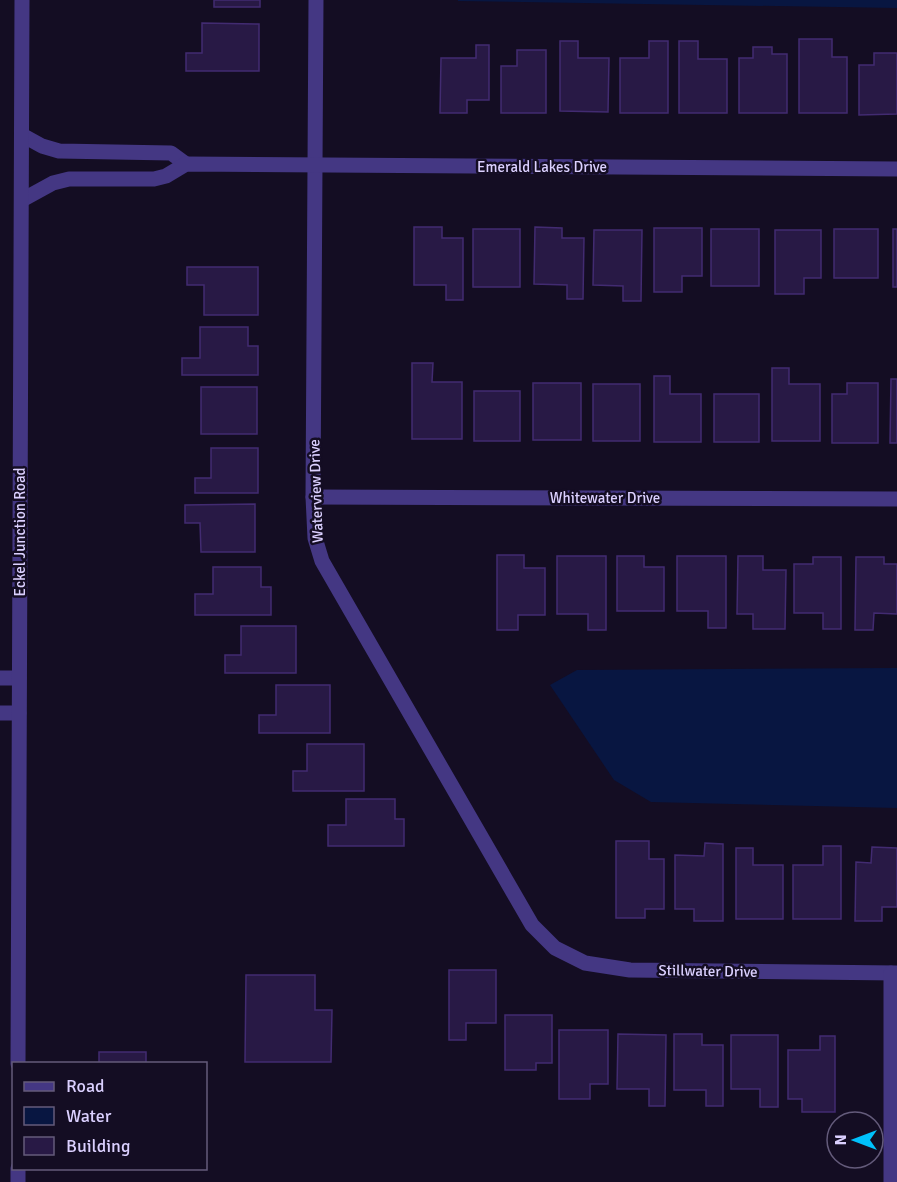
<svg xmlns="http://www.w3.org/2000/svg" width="897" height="1182" font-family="Signika,sans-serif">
	<rect width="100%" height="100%" fill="#140d23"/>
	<g fill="#081641">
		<polygon points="458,0 897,0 897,8 458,1"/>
		<polygon points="897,668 897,808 651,802 614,780 550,685 577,670"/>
	</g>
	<g fill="#281945" stroke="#422b71" stroke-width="1.5">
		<rect x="214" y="0" width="46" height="7"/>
		<polygon points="202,23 259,24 259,71 186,71 186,53 202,53"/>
		<polygon points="799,39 832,39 832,57 847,57 847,113 799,113"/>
		<polygon points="560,41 578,41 578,58 609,58 608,112 560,111"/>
		<polygon points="649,41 668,41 668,113 620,113 620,58 649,58"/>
		<polygon points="679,41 698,41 698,59 727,59 727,113 679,113"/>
		<polygon points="476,45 489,45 489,100 467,100 467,113 440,113 441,58 476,58"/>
		<polygon points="753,47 772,47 772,54 787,54 787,113 739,113 739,58 753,58"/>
		<polygon points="517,50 546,50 546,113 501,113 501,66 517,66"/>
		<polygon points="874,53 897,53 897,114 859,115 859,65 874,65"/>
		<polygon points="414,227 442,227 442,238 463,238 463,300 446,300 446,285 414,285"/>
		<polygon points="535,227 562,228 562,238 584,238 583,299 567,299 567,285 534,284"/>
		<polygon points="654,228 702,228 702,276 682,276 682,292 654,292"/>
		<rect x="473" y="229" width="47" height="58"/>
		<rect x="711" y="229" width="48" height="57"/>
		<rect x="834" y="229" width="44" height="49"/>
		<rect x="893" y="229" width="4" height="58"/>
		<polygon points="594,230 642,230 641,301 623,301 623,286 593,285"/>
		<polygon points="775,230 821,230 821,278 804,278 804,294 775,294"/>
		<polygon points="187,267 258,267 258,315 204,315 204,285 187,285"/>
		<polygon points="200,327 248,327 248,346 258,346 258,375 182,375 182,358 200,358"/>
		<polygon points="412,363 433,363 432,382 462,382 462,439 412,439"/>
		<polygon points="772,368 789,368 789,384 820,384 820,441 772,441"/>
		<polygon points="654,376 670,376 670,394 701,394 701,442 654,442"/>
		<polygon points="891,379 897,379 897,443 890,443"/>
		<rect x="533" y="383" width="48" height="57"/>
		<polygon points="847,383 878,383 878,443 832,443 832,394 847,394"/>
		<rect x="593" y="384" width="47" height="57"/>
		<rect x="201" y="387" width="56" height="47"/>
		<rect x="474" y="391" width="46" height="50"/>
		<rect x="714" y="394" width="45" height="48"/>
		<polygon points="211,448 258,448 258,493 195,493 195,478 211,478"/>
		<polygon points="255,504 255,552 201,552 200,523 185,523 185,505"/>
		<polygon points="497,555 524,555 524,568 545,568 545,615 518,615 518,630 497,630"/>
		<polygon points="557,556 606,556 606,630 588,630 588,614 557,614"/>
		<polygon points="617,556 644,556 644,567 664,567 664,611 617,611"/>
		<polygon points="677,556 726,556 726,628 708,628 708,611 677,611"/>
		<polygon points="738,556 763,556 763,570 786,570 785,629 753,629 753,614 737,614"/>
		<polygon points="813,557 841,557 841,629 823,629 823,613 794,613 794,564 813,564"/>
		<polygon points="856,557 884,557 884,564 897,564 897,614 874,613 873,630 855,630"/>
		<polygon points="213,567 261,567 261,587 271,587 271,615 195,615 195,594 213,594"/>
		<polygon points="241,626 296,626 296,673 225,673 225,655 241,655"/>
		<polygon points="276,685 330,685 330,733 259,733 259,715 276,715"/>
		<polygon points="307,744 364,744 364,791 293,791 293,771 307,771"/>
		<polygon points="346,799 395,799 395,819 404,819 404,846 328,846 328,825 346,825"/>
		<polygon points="616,841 649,841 649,859 664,859 664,909 645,909 645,918 616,918"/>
		<polygon points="705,843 723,844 723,921 694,921 694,909 675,909 675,855 704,856"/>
		<polygon points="823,846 841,846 841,919 793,919 793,865 823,865"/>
		<polygon points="872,847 897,848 897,907 882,907 882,921 855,921 856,862 871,863"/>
		<polygon points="736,848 753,848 753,865 783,865 783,919 736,919"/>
		<polygon points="449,970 496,970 496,1023 466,1023 466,1040 449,1040"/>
		<polygon points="246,975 315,975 315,1010 332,1010 331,1062 245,1062"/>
		<polygon points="505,1015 552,1015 552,1063 536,1063 536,1070 505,1070"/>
		<polygon points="559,1030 608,1030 608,1084 590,1084 590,1099 559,1099"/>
		<polygon points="618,1034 666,1035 665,1106 649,1106 649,1089 617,1089"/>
		<polygon points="674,1034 702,1034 702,1045 723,1045 723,1106 706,1106 706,1090 674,1090"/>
		<polygon points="731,1035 778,1035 778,1107 760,1107 760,1089 731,1089"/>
		<polygon points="820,1036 835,1036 835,1112 802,1112 802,1099 788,1099 788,1050 820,1050"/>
		<rect x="99" y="1052" width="47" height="12"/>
	</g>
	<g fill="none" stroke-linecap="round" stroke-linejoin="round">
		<g stroke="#443783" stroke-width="15">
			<polyline points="316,0 313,497 315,538 322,561 532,925 555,948 585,963 630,970 897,973"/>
			<polyline points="22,135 42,146 59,151 171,153 186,164"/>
			<polyline points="22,200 53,183 69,179 154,179 166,176 186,164 897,169"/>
			<polyline points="313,497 897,499"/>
			<polyline points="0,678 19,678"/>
			<polyline points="0,713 19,713"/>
			<polyline points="18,1064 22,0"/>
			<polyline points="18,1182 18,1168"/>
			<polyline points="891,1182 891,973"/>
		</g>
	</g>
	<g text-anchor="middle" stroke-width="5" stroke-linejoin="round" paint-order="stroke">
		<g font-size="15" fill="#dbd0ff" stroke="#140d23">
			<text x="542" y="172">Emerald Lakes Drive</text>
			<text transform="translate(316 491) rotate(-92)" y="5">Waterview Drive</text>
			<text x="605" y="503">Whitewater Drive</text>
			<text transform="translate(20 532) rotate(-90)" y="5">Eckel Junction Road</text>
			<text transform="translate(708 971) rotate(1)" y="5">Stillwater Drive</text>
		</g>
	</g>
	<rect x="12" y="1062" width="195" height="108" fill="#140d23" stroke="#645b7b" stroke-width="1.5"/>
	<rect x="24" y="1082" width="30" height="9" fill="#443783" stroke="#645b7b" stroke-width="1.5"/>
	<text x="66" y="1092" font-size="18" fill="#dbd0ff">Road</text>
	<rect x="24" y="1107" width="30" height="18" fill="#081641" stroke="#645b7b" stroke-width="1.5"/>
	<text x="66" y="1122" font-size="18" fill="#dbd0ff">Water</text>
	<rect x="24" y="1137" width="30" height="18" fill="#281945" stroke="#645b7b" stroke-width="1.5"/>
	<text x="66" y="1152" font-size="18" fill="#dbd0ff">Building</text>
	<g transform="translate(855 1140) rotate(270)"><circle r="28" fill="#140d23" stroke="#645b7b" stroke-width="1.5"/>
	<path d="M0-4.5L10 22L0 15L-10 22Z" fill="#00c0fb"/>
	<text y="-9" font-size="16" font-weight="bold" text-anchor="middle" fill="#dbd0ff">N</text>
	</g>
</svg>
